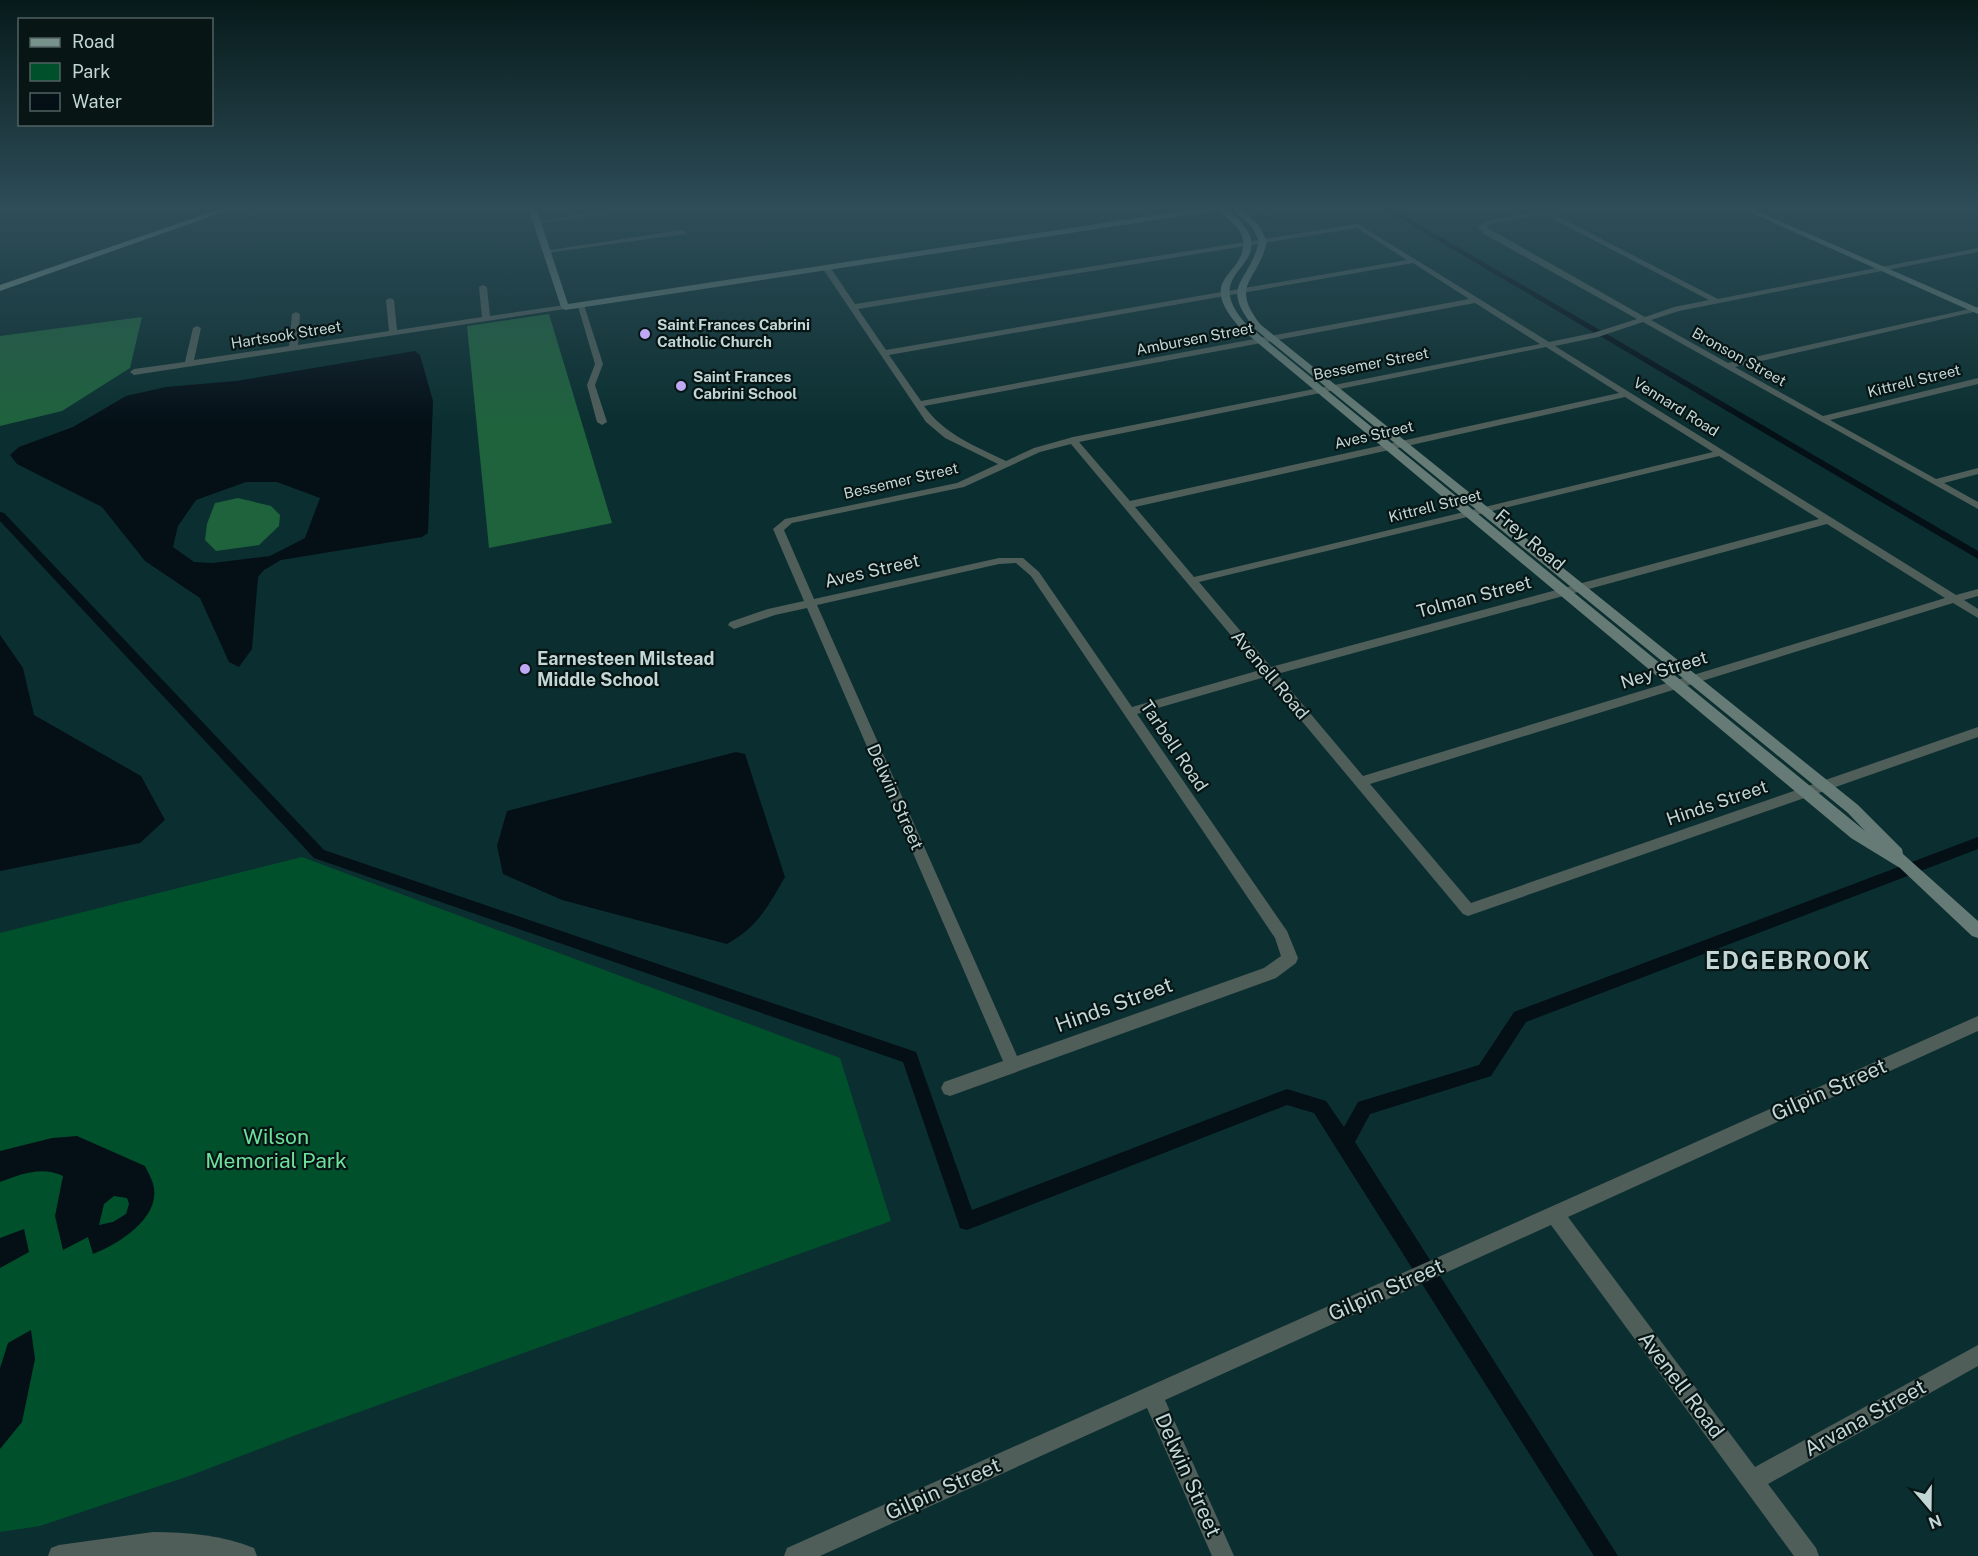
<svg xmlns="http://www.w3.org/2000/svg" width="1978" height="1556" font-family="'Public Sans',sans-serif">
	<rect width="100%" height="100%" fill="#0b2f30"/>
	<polygon fill="#00512b" points="302,857 840,1058 891,1221 309,1430 189,1476 40,1526 0,1532 0,933"/>
	<g fill="#1f633d">
		<polygon points="549,314 612,523 489,548 467,326"/>
		<polygon points="142,317 130,368 62,411 0,426 0,336"/>
		<polygon points="238,498 271,506 280,515 279,526 259,545 216,551 205,540 207,524 215,503"/>
	</g>
	<g fill="#040f16" fill-rule="evenodd">
		<path d="M415,351L420,355L433,401L428,533L422,537L281,560L264,570L258,577L252,649L239,667L229,662L200,598L145,561L102,507L17,464L10,455L19,447L73,427L126,396L166,387L236,381ZM246,482H277L320,498L305,538L270,556L212,563L194,562L173,547L178,526L196,500Z"/>
		<polygon points="0,635 23,668 34,715 141,776 165,820 140,843 0,871"/>
		<path d="M736,752L745,754L785,877C768,906 758,927 727,944L562,900L503,874L497,846L507,811Z"/>
		<path d="M77,1136L145,1166C148,1172 153,1181 154,1188C159,1219 117,1245 93,1254L88,1237L63,1250L55,1216L63,1176C41,1166 22,1174 0,1182V1151L52,1138ZM114,1196L127,1198L129,1204L126,1214L113,1222L99,1225L104,1204Z"/>
		<polygon points="24,1229 29,1252 0,1268 0,1238"/>
		<polygon points="31,1330 35,1359 22,1422 0,1449 0,1368 8,1343"/>
	</g>
	<g fill="none" stroke-linecap="round" stroke-linejoin="round">
		<g fill="#040f16" fill-rule="evenodd">
			<polygon points="1381,207 1389,207 1978,551 1978,559"/>
			<polygon points="0,512 4,513 324,850 916,1052 972,1210 1287,1089 1326,1101 1344,1127 1358,1102 1479,1065 1514,1012 1978,837 1978,849 1526,1022 1491,1076 1370,1114 1355,1142 1618,1556 1594,1556 1314,1113 1287,1105 967,1230 960,1228 903,1062 314,858 0,521"/>
		</g>
		<g fill="#505e5a" fill-rule="evenodd">
			<polygon points="628,207 645,207 537,224 533,222"/>
			<path d="M1536,208L1547,211L1718,299L1978,248V252L1679,311L1651,320L1728,363L1978,307V311L1735,367L1823,416L1978,378V384L1830,420L1936,479L1978,468V474L1944,483L1978,502V509L1643,322L1598,337L1555,346L1956,595L1978,589V596L1964,600L1978,609V618L1953,603L1370,784L1471,903L1978,727V737L1468,916L1463,914L1265,677L1137,714L1287,931L1298,958L1296,963L1276,978L950,1096L944,1094L941,1088L944,1082L1003,1061L807,608L775,615L734,629L728,625L730,622L768,609L804,601L773,529L785,519L957,483L998,464L945,438L926,422L823,269L830,267L855,304L1358,224L1549,342L1593,333L1637,319L1484,234L1478,227L1487,221L1537,211ZM1543,214L1709,300L1674,307L1645,317L1486,227L1491,224ZM1357,228L1407,260L886,350L858,309ZM1413,263L1469,299L921,401L889,355ZM1475,303L1540,344L1073,437L1034,448L1006,461C975,446 944,434 924,406ZM1546,347L1619,393L1130,501L1079,442ZM1625,397L1713,452L1194,577L1135,507ZM1071,444L1260,670L1132,707L1039,572L1023,558H999L814,599L784,530L792,523L964,487L1040,452ZM1719,456L1819,519L1271,667L1199,582ZM1827,524L1945,598L1363,776L1277,674ZM1016,563L1031,576L1275,938L1281,956L1264,968L1017,1056L817,605L999,564Z"/>
			<polygon points="682,230 686,232 685,234 547,253 543,251"/>
			<polygon points="483,285 487,287 490,316 565,305 569,307 565,309 134,375 130,372 134,369 185,362 193,328 197,326 201,328 194,360 289,346 292,314 296,312 300,314 298,345 389,331 386,300 390,298 394,300 397,330 482,317 479,287"/>
			<polygon points="577,303 584,305 603,364 595,385 607,422 602,425 597,422 587,385 595,364"/>
			<polygon points="1978,1016 1978,1031 1568,1217 1755,1467 1978,1345 1978,1366 1768,1484 1816,1548 1819,1556 1794,1556 1551,1225 1165,1400 1234,1556 1212,1556 1147,1408 820,1556 784,1556 787,1548"/>
			<path d="M153,1532C188,1532 221,1535 254,1548L257,1556H48L51,1548L59,1545Z"/>
		</g>
		<g fill="#667b75" fill-rule="evenodd">
			<path d="M528,207H536L568,304L1209,207H1230L1229,211C1237,218 1246,225 1250,236C1262,269 1202,275 1246,324L1865,831L1848,813L1255,329C1218,283 1249,285 1259,241L1252,227L1233,210L1240,208L1258,224L1267,241C1259,281 1228,284 1261,325L1858,805L1902,849L1903,854L1978,921V938L1972,936L1900,868L1851,838L1240,328C1193,275 1247,277 1243,240C1241,226 1226,220 1221,210L565,310L561,307Z"/>
			<polygon points="1738,207 1748,207 1978,308 1978,314"/>
		</g>
		<polygon fill="#76928a" fill-rule="evenodd" points="226,207 237,207 0,291 0,285"/>
	</g>
	<linearGradient id="sky" x2="0" y2="1"><stop stop-color="#061a1a"/><stop offset="0.49" stop-color="#2e4d59"/><stop offset="1" stop-color="#2e4d59" stop-opacity="0"/></linearGradient>
	<rect width="1978" height="425" fill="url(#sky)"/>
	<g fill="#bfa8f4" stroke="#071515" stroke-width="2">
		<circle cx="645" cy="334" r="6"/>
		<circle cx="681" cy="386" r="6"/>
		<circle cx="525" cy="669" r="6"/>
	</g>
	<g text-anchor="middle" stroke-width="4.5" stroke-linejoin="round" paint-order="stroke">
		<g font-size="15" font-weight="bold" fill="#c3d6d6" stroke="#071515" text-anchor="start">
			<text x="657" y="330">Saint Frances Cabrini<tspan x="657" dy="17">Catholic Church</tspan></text>
			<text x="693" y="382">Saint Frances<tspan x="693" dy="17">Cabrini School</tspan></text>
		</g>
		<g font-size="15" fill="#c3d6d6" stroke="#071515">
			<text transform="translate(286 335) rotate(-9)" y="5">Hartsook Street</text>
			<text transform="translate(1195 339) rotate(-11)" y="5">Ambursen Street</text>
			<text transform="translate(1739 357) rotate(29)" y="5">Bronson Street</text>
			<text transform="translate(1371 364) rotate(-11)" y="5">Bessemer Street</text>
			<text transform="translate(1914 381) rotate(-14)" y="5">Kittrell Street</text>
			<text transform="translate(1676 407) rotate(32)" y="5">Vennard Road</text>
			<text transform="translate(1374 435) rotate(-13)" y="5">Aves Street</text>
			<text transform="translate(901 481) rotate(-13)" y="5">Bessemer Street</text>
			<text transform="translate(1435 506) rotate(-14)" y="5">Kittrell Street</text>
		</g>
		<g font-size="18" fill="#c3d6d6" stroke="#071515">
			<text transform="translate(1530 540) rotate(40)" y="6">Frey Road</text>
			<text transform="translate(872 571) rotate(-13)" y="6">Aves Street</text>
			<text transform="translate(1474 597) rotate(-15)" y="6">Tolman Street</text>
			<text transform="translate(1664 670) rotate(-17)" y="6">Ney Street</text>
			<text transform="translate(1270 675) rotate(50)" y="6">Avenell Road</text>
			<text transform="translate(1174 746) rotate(56)" y="6">Tarbell Road</text>
			<text transform="translate(895 797) rotate(66)" y="6">Delwin Street</text>
			<text transform="translate(1717 803) rotate(-19)" y="6">Hinds Street</text>
		</g>
		<g font-size="18" font-weight="bold" fill="#c3d6d6" stroke="#071515" text-anchor="start">
			<text x="537" y="665">Earnesteen Milstead<tspan x="537" dy="21">Middle School</tspan></text>
		</g>
		<g font-size="21" fill="#c3d6d6" stroke="#071515">
			<text transform="translate(1114 1005) rotate(-20)" y="7">Hinds Street</text>
			<text transform="translate(1829 1090) rotate(-24)" y="7">Gilpin Street</text>
			<text transform="translate(1386 1290) rotate(-24)" y="7">Gilpin Street</text>
			<text transform="translate(1681 1385) rotate(53)" y="7">Avenell Road</text>
			<text transform="translate(1865 1418) rotate(-29)" y="7">Arvana Street</text>
			<text transform="translate(1188 1475) rotate(66)" y="7">Delwin Street</text>
			<text transform="translate(943 1489) rotate(-24)" y="7">Gilpin Street</text>
		</g>
		<g font-size="21" fill="#6de19b" stroke="#071515">
			<text x="276" y="1144">Wilson<tspan x="276" dy="24">Memorial Park</tspan></text>
		</g>
		<g font-size="24" font-weight="bold" letter-spacing="1.5" fill="#c3d6d6" stroke="#071515">
			<text x="1788" y="969">EDGEBROOK</text>
		</g>
	</g>
	<rect x="18" y="18" width="195" height="108" fill="#071515" stroke="#526262" stroke-width="1.5"/>
	<rect x="30" y="38" width="30" height="9" fill="#76928a" stroke="#526262" stroke-width="1.5"/>
	<text x="72" y="48" font-size="18" fill="#c3d6d6">Road</text>
	<rect x="30" y="63" width="30" height="18" fill="#00512b" stroke="#526262" stroke-width="1.5"/>
	<text x="72" y="78" font-size="18" fill="#c3d6d6">Park</text>
	<rect x="30" y="93" width="30" height="18" fill="#040f16" stroke="#526262" stroke-width="1.5"/>
	<text x="72" y="108" font-size="18" fill="#c3d6d6">Water</text>
	<g transform="translate(1930 1508) rotate(160)" stroke="#071515" stroke-width="4.5" paint-order="stroke">
	<path d="M0-4.5L10 22L0 15L-10 22Z" fill="#c3d6d6"/>
	<text y="-9" font-size="16" font-weight="bold" text-anchor="middle" fill="#c3d6d6">N</text>
	</g>
</svg>
